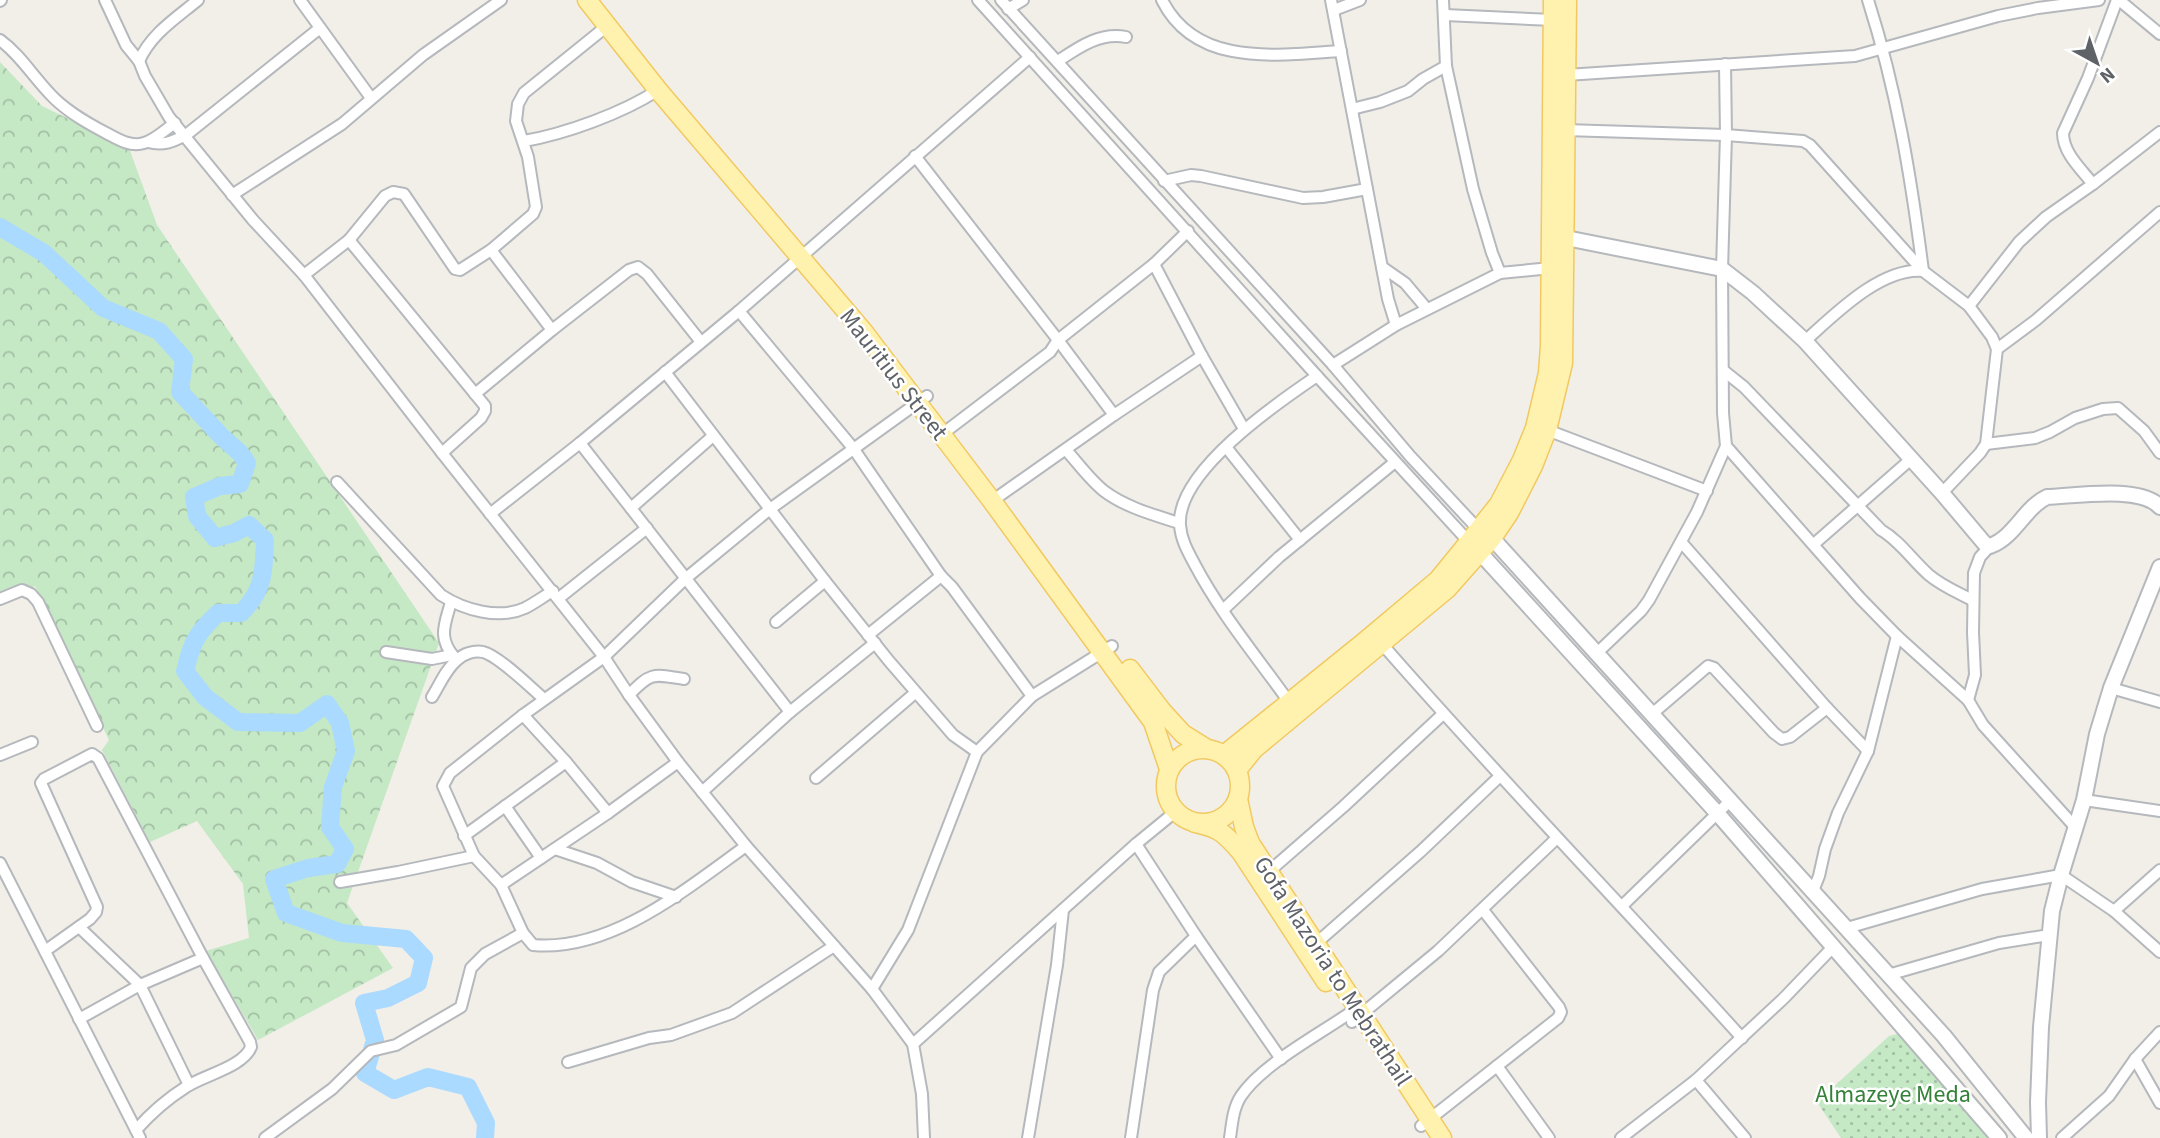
<svg xmlns="http://www.w3.org/2000/svg" width="2160" height="1138" font-family="'Source Sans 3',sans-serif">
	<defs>
		<pattern id="forest-crowns" width="20" height="18" patternUnits="userSpaceOnUse" patternTransform="scale(1.75)"><rect width="20" height="18" fill="#c5e8c5"/><path d="M2 6a3 3 0 1 1 6 0M12 15a3 3 0 1 1 6 0" fill="none" stroke="#a3c0a4"/></pattern>
		<pattern id="park-dots" width="8" height="8" patternUnits="userSpaceOnUse" patternTransform="scale(1.75)"><rect width="8" height="8" fill="#c5e8c5"/><path d="M2 2h.1M6 6h.1" fill="none" stroke="#a3c0a4" stroke-width="1.8" stroke-linecap="round"/></pattern>
	</defs>
	<rect width="100%" height="100%" fill="#f1efe8"/>
	<polygon fill="url(#forest-crowns)" points="0,62 42,106 129,148 157,225 439,643 347,903 393,968 258,1040 206,951 249,938 243,884 197,821 150,842 102,750 109,740 35,586 0,601"/>
	<polygon fill="url(#park-dots)" points="1897,1034 1907,1042 1992,1138 1841,1138 1817,1102 1889,1036"/>
	<g fill="none" stroke-linecap="round" stroke-linejoin="round">
		<path stroke="#aadaff" stroke-width="18" d="M0,227L44,253L103,308L159,331L184,359L180,392L221,436L240,453L247,463L240,484L220,486L194,497L197,516L215,538L234,533L249,525L265,540C264,570 264,591 241,613H218C196,634 192,642 185,671L205,697L238,722L300,723L327,704L340,723L346,751L333,787L330,827L345,849L337,864L308,868L274,879L286,913L342,933L406,939L424,958L418,983L388,998L364,1003L375,1040L365,1073L394,1090L428,1077L468,1087L486,1123L485,1138"/>
		<g stroke="#b5b8bc" stroke-width="14">
			<g id="minor">
				<polyline points="105,0 126,45 139,61 145,76 169,117 253,220 304,275"/>
				<polyline points="300,0 371,98"/>
				<polyline points="978,0 1317,376 1469,542"/>
				<polyline points="1001,0 1333,365 1410,456 1478,529"/>
				<path d="M1162,0C1196,68 1277,55 1341,51"/>
				<polyline points="1331,0 1388,299 1396,325"/>
				<polyline points="1443,0 1446,66 1473,189 1492,253 1500,273"/>
				<polyline points="2119,0 2160,34"/>
				<polyline points="0,1 1,0"/>
				<polyline points="1008,9 1023,0"/>
				<polyline points="1334,10 1360,0"/>
				<polyline points="1445,15 1553,20"/>
				<polyline points="607,26 524,93 518,104 516,121 528,157 536,207 533,214 491,250 460,270 455,269 404,194 393,192 385,196 349,240 304,275 442,453 604,657 629,695 678,762 746,846 872,989 913,1044 922,1094 924,1138"/>
				<path d="M0,40C22,56 35,80 55,99C71,114 89,124 108,134C119,140 131,147 144,143C155,140 166,129 175,123"/>
				<path d="M139,61C151,34 175,19 198,0"/>
				<path d="M1058,61C1079,47 1100,32 1126,37"/>
				<polyline points="1566,75 1855,56 1998,16 2038,8 2099,0"/>
				<polyline points="1352,109 1380,102 1408,91 1423,79 1446,66"/>
				<polyline points="1565,130 1726,135 1803,141 1810,145 1923,271 1969,306 1992,337 1997,349 1986,444 1980,453 1942,493"/>
				<path d="M524,141C565,134 623,113 658,90"/>
				<path d="M148,142C163,146 172,142 186,135L320,28"/>
				<polyline points="915,156 1058,340 1114,415"/>
				<polyline points="1164,181 1191,175 1201,176 1303,198 1323,197 1367,189"/>
				<path d="M2093,184C2081,169 2063,153 2063,133L2088,78L2117,0"/>
				<polyline points="232,195 342,124 423,55 501,0"/>
				<polyline points="349,240 485,406 485,411 481,418 442,453"/>
				<polyline points="491,250 552,330"/>
				<polyline points="1154,264 1202,356 1244,429"/>
				<polyline points="1382,267 1405,283 1427,309"/>
				<polyline points="1969,306 2019,242 2046,217 2093,184 2160,132"/>
				<polyline points="739,311 853,448 941,576 952,587 1032,696"/>
				<path d="M1805,341C1834,315 1881,267 1923,271C1911,177 1897,91 1868,0"/>
				<polyline points="1997,349 2036,320 2160,212"/>
				<polyline points="1333,365 1396,325 1500,273 1551,268"/>
				<path d="M1724,371L1744,387L1881,530C1900,541 1912,560 1929,575C1942,586 1957,592 1972,600"/>
				<polyline points="665,372 825,581 889,661 953,735 977,752"/>
				<polyline points="475,394 552,330 629,270 638,267 647,274 701,342"/>
				<polyline points="1547,430 1707,491"/>
				<polyline points="941,435 1050,352 1058,340 1154,264 1188,231"/>
				<polyline points="580,443 790,712"/>
				<polyline points="1986,444 2035,438 2050,432 2075,418 2103,409 2118,408 2144,431 2160,453"/>
				<polyline points="1726,446 1860,598 1897,636 1968,700 1983,725 2076,828"/>
				<polyline points="1226,447 1300,540"/>
				<path d="M1066,450C1078,463 1090,480 1104,491C1125,507 1154,515 1179,523"/>
				<path d="M337,482L441,595C464,610 499,620 525,608C535,603 544,596 553,591"/>
				<polyline points="992,501 1114,415 1202,356"/>
				<polyline points="631,508 713,436"/>
				<polyline points="490,514 580,443 739,311 1030,57"/>
				<polyline points="1682,543 1827,708 1868,751"/>
				<polyline points="1814,544 1910,460"/>
				<polyline points="559,598 647,528"/>
				<polyline points="0,599 22,590 31,594 38,602 97,726"/>
				<path d="M451,602C445,624 437,638 455,658"/>
				<polyline points="1223,610 1279,557 1395,462"/>
				<polyline points="776,622 825,581"/>
				<polyline points="868,635 941,576"/>
				<path d="M1382,644C1499,778 1623,906 1742,1038"/>
				<polyline points="386,652 432,659 452,655"/>
				<polyline points="1597,653 1641,611 1649,600 1697,512 1726,446 1723,413 1722,269 1726,135 1725,64"/>
				<polyline points="2111,688 2160,702"/>
				<path d="M629,695C651,672 653,674 684,679"/>
				<path d="M432,697C440,684 446,669 457,660C463,654 474,650 483,652C499,656 530,687 544,699"/>
				<polyline points="1968,700 1975,675 1973,632 1974,573 1980,557 1990,546"/>
				<path d="M1289,702C1257,657 1221,614 1195,565C1188,552 1181,540 1180,525C1176,472 1277,403 1317,376"/>
				<polyline points="1652,714 1708,666 1714,668 1774,733 1782,739 1790,737 1827,708"/>
				<polyline points="523,715 566,762 608,813 678,762"/>
				<polyline points="0,755 32,742"/>
				<polyline points="816,778 915,693"/>
				<polyline points="702,792 790,712 875,643"/>
				<polyline points="2084,800 2160,811"/>
				<polyline points="505,806 541,858"/>
				<polyline points="464,836 566,762"/>
				<polyline points="1136,844 1196,936 1281,1059"/>
				<path d="M746,846C686,889 611,952 533,945L523,933L501,885L474,856L443,786L450,773L523,715L604,657L685,579L770,509L927,396"/>
				<polyline points="555,849 597,863 632,882 676,897"/>
				<polyline points="0,863 140,1138"/>
				<polyline points="1266,874 1343,807 1443,714"/>
				<polyline points="340,882 398,872 474,856"/>
				<polyline points="501,885 608,813"/>
				<polyline points="1813,891 1819,876 1825,849 1838,813 1868,751 1897,636"/>
				<polyline points="1622,906 1730,801"/>
				<polyline points="2114,911 2160,870"/>
				<polyline points="79,927 140,985 189,1085"/>
				<polyline points="1847,928 1982,889 2061,875 2114,911 2160,952"/>
				<polyline points="1313,946 1420,852 1500,776"/>
				<path d="M45,951L90,919L96,912L97,907L41,783L44,779L92,754L98,758L203,958L250,1042L251,1047C243,1067 204,1075 186,1087C167,1099 151,1113 136,1130"/>
				<polyline points="1888,975 1999,943 2049,935"/>
				<polyline points="872,989 908,930 977,752 1032,696 1112,646"/>
				<polyline points="79,1019 140,985 203,958"/>
				<polyline points="1352,1022 1438,951 1557,838"/>
				<polyline points="913,1044 1136,844 1175,812"/>
				<polyline points="2135,1059 2160,1103"/>
				<polyline points="568,1062 649,1038 671,1035 732,1013 834,946"/>
				<polyline points="1497,1066 1549,1138"/>
				<polyline points="1696,1080 1745,1138"/>
				<polyline points="1421,1126 1558,1018 1561,1012 1559,1007 1483,910"/>
				<polyline points="265,1138 332,1089 371,1051 396,1045 461,1007 471,968 485,954 523,933"/>
				<polyline points="1028,1138 1057,965 1063,910"/>
				<polyline points="1131,1138 1153,990 1159,972 1196,936"/>
				<path d="M1230,1138C1232,1124 1233,1108 1241,1096C1263,1063 1324,1032 1357,1008"/>
				<polyline points="1621,1138 1696,1080 1784,998 1833,947"/>
				<polyline points="2062,1138 2109,1096 2135,1059 2160,1032"/>
			</g>
		</g>
		<g stroke="#b5b8bc" stroke-width="18">
			<g id="tertiary">
				<path d="M1556,236L1722,269L1753,293L1805,341L1942,493L1985,544L1990,546C2015,537 2024,508 2047,497C2075,496 2141,485 2160,507"/>
				<polyline points="1483,532 1492,538 1944,1036 2026,1138"/>
				<polyline points="1473,545 1718,814 1999,1138"/>
				<polyline points="2039,1138 2038,1102 2041,1027 2052,911 2061,875 2084,800 2097,734 2111,688 2160,567"/>
			</g>
		</g>
		<g stroke="#f2c960" stroke-width="21">
			<g id="primary">
				<polyline points="587,0 658,90 863,331 992,501 1153,722 1169,769"/>
				<polyline points="1130,669 1162,711 1183,734 1207,749"/>
				<circle cx="1203" cy="786" r="37"/>
				<polyline points="1224,755 1363,643 1438,580 1469,542 1499,504 1522,460 1535,428 1548,373 1550,346 1553,0"/>
				<polyline points="1237,770 1254,749 1447,589 1492,538 1509,513 1533,466 1547,430 1563,363 1567,0"/>
				<polyline points="1238,799 1244,827 1250,843 1442,1138"/>
				<path d="M1195,823C1220,828 1225,834 1241,852L1326,982"/>
			</g>
		</g>
		<use href="#minor" stroke="#fff" stroke-width="10"/>
		<use href="#tertiary" stroke="#fff" stroke-width="14"/>
		<use href="#primary" stroke="#fff2af" stroke-width="18"/>
	</g>
	<g text-anchor="middle" stroke-width="5" stroke-linejoin="round" paint-order="stroke">
		<g font-size="24" fill="#5f6368" stroke="#fff">
			<text transform="translate(894 374) rotate(52)" y="8">Mauritius Street</text>
			<text transform="translate(1333 971) rotate(57)" y="8">Gofa Mazoria to Mebrathail</text>
		</g>
		<g font-size="24" fill="#348238" stroke="#fff">
			<text x="1893" y="1102">Almazeye Meda</text>
		</g>
	</g>
	<g transform="translate(2097 63) rotate(140)" stroke="#ffffff" stroke-width="5" paint-order="stroke">
	<path d="M0-5L12 26L0 18L-12 26Z" fill="#5f6368"/>
	<text y="-10" font-size="19" font-weight="bold" text-anchor="middle" fill="#5f6368">N</text>
	</g>
</svg>
